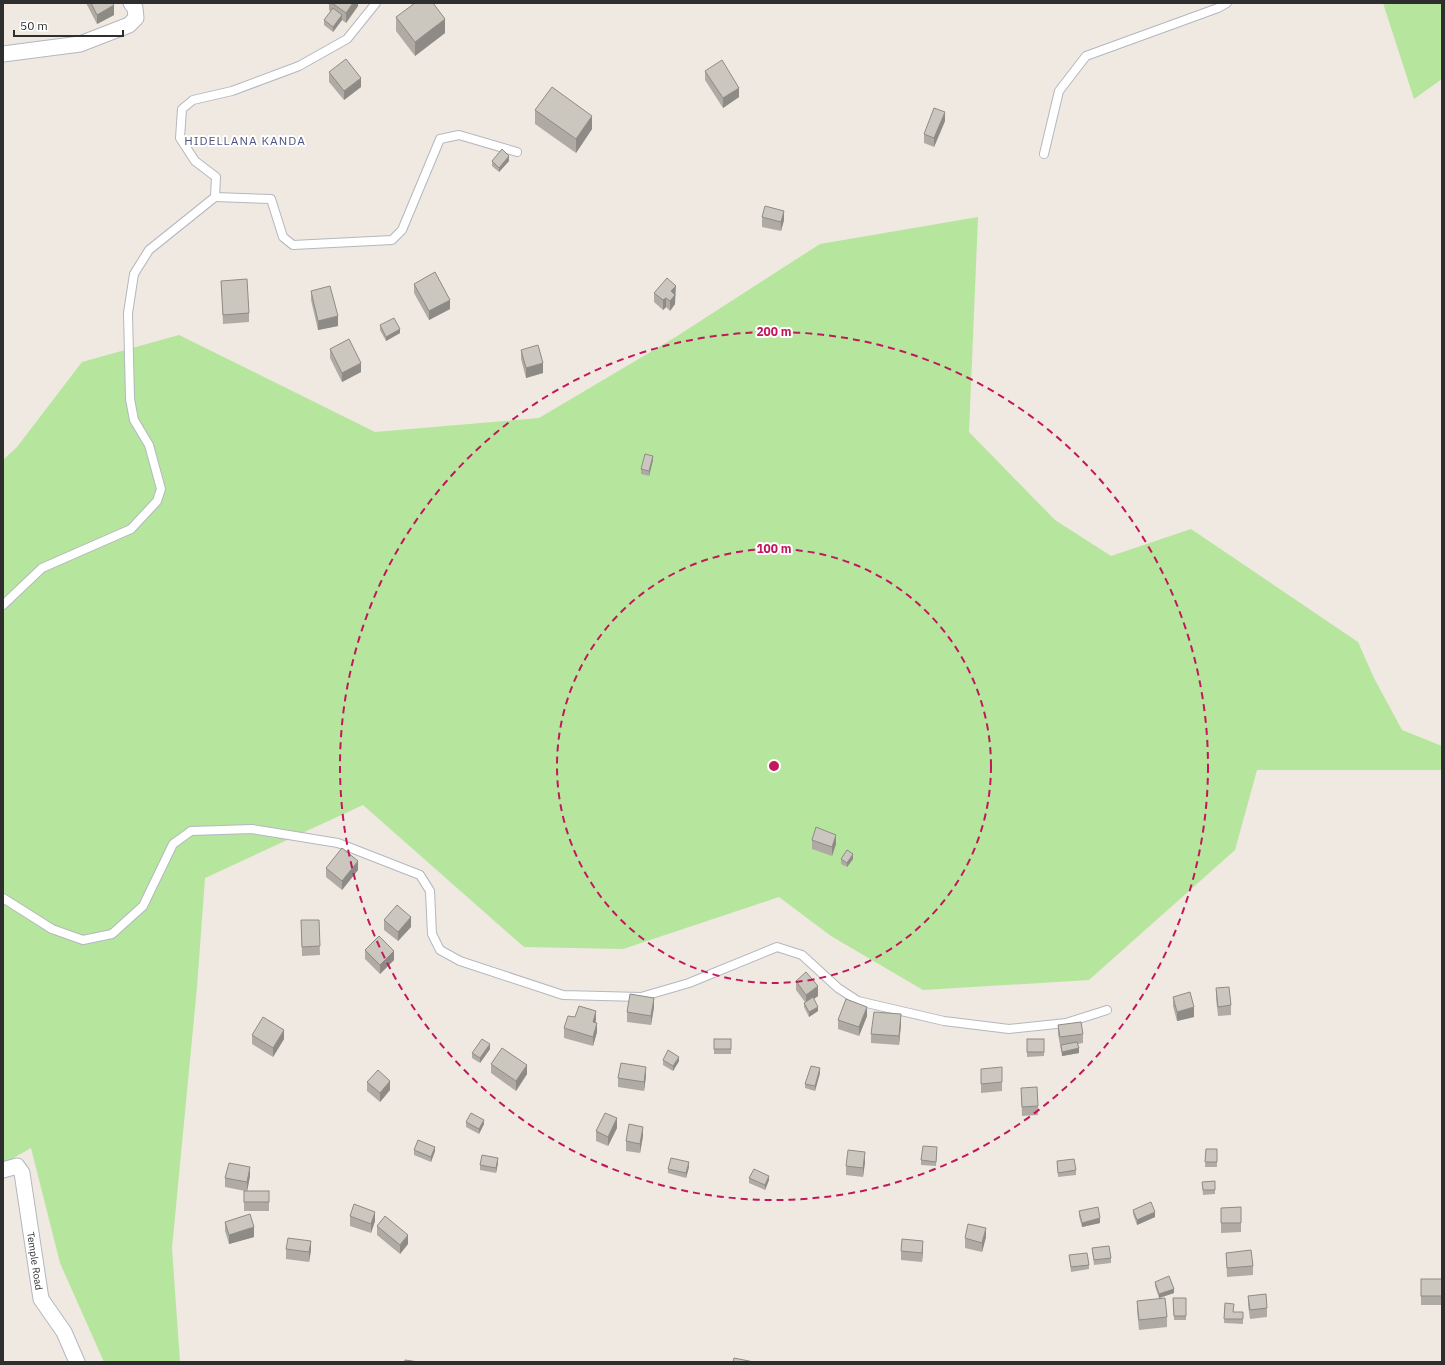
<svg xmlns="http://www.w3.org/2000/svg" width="1445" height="1365" font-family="'IBM Plex Sans',sans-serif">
	<rect width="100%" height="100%" fill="#efe9e1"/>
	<g fill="#b6e59e">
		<polygon points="1383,3 1442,3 1442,79 1414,99"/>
		<polygon points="978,217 969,432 1055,520 1111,556 1191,529 1358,642 1374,678 1402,730 1442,746 1442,770 1257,770 1235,850 1089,980 923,990 831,936 779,897 623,949 524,947 363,805 205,878 197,987 172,1248 180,1362 104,1362 60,1263 31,1148 3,1164 3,460 17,447 82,362 179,335 375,432 539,418 674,338 820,244"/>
	</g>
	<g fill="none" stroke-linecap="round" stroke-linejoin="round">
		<g stroke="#b4b7c1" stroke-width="10">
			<g id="service">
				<polyline points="1044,154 1059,91 1086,56 1218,8 1227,3"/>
				<polyline points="215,197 271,199 283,237 293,245 392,240 402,230 440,139 459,135 517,152"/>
				<polyline points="3,605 42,568 131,529 157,501 161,489 149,445 134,420 130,399 128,313 134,274 149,250 215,197 216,177 195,161 180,138 182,109 193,100 232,91 299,66 347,39 376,3"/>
				<polyline points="3,898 52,929 83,940 112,934 143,906 173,844 191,831 252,829 338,843 420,875 430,891 432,934 440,950 460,961 563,995 641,997 689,983 777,947 802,955 838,988 858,1001 944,1021 1009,1029 1066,1023 1107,1010"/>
			</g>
		</g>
		<g stroke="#b4b7c1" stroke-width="17">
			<g id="minor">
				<polyline points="3,54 80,44 129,25 136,18 135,8 131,3"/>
				<path id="s1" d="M3,1170L17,1166L22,1173L41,1299L64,1332L77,1362"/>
			</g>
		</g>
		<use href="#service" stroke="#fff" stroke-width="8"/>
		<use href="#minor" stroke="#fff" stroke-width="15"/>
	</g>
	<g fill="#afaba4">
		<polygon points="86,3 112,3 114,15 97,24"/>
		<polygon points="329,3 358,3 358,6 346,23 342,20 333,32 324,25 324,20 331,12 329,10"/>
		<polygon points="396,17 445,33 415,56 396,31"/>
		<polygon points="705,71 739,97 723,108 705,80"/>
		<polygon points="329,72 361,87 344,100 329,82"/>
		<polygon points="535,110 592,129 576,153 535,124"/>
		<polygon points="945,121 934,147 924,143 924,134"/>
		<polygon points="492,161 509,161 499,172 492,166"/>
		<polygon points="762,217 784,220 781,231 762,227"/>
		<polygon points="221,281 249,313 249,322 223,324"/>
		<polygon points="414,284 450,309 429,320 414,293"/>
		<polygon points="311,291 338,326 318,330 311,300"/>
		<polygon points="654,293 676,295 675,296 675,304 670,311 666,307 663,310 654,302"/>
		<polygon points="380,325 400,333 386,341 380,330"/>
		<polygon points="330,349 361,372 342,382 330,358"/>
		<polygon points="521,350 543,373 526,378 521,359"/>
		<polygon points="653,460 649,476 641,474 641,469"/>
		<polygon points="812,840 836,844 832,856 812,849"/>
		<polygon points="841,859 853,859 847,867 841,864"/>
		<polygon points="326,868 358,870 342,890 326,877"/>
		<polygon points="301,920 319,920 320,955 302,956"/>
		<polygon points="384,920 411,927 398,941 384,930"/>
		<polygon points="365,950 394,960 380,974 365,959"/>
		<polygon points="796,981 818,996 814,999 818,1011 809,1017 804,1007 804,1003 805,1002 796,990"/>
		<polygon points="1216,988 1231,1005 1231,1015 1218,1016 1216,998"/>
		<polygon points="1173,997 1194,1017 1177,1021 1173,1006"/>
		<polygon points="654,1007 651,1025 627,1022 627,1012"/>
		<polygon points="867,1016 859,1036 838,1029 838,1020"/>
		<polygon points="575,1017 596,1020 595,1023 597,1032 593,1046 564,1038 564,1028"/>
		<polygon points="901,1024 899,1045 871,1043 871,1034"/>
		<polygon points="1058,1025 1083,1034 1083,1043 1078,1044 1079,1053 1062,1056 1058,1034"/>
		<polygon points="252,1035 284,1039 273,1057 252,1044"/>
		<rect x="714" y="1039" width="17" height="15"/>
		<polygon points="1027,1039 1044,1039 1044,1056 1027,1057"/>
		<polygon points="490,1049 480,1063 472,1058 472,1053"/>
		<polygon points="663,1060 679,1061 673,1071 663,1065"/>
		<polygon points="491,1064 527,1074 516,1091 491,1073"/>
		<polygon points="981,1069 1002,1082 1002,1091 981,1093"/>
		<polygon points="820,1073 815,1091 805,1088 805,1084"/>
		<polygon points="646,1076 644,1091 618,1087 618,1078"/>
		<polygon points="367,1082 390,1090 380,1102 367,1091"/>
		<polygon points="1021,1088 1038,1106 1038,1115 1022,1116"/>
		<polygon points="466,1122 484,1124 479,1134 466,1127"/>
		<polygon points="617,1128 608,1146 596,1141 596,1131"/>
		<polygon points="643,1136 640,1153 626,1151 626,1141"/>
		<polygon points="1206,1149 1217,1149 1217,1167 1205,1167"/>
		<polygon points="414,1150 435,1151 431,1162 414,1155"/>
		<polygon points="937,1152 936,1166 921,1165 921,1160"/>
		<polygon points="1057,1161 1076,1170 1076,1175 1058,1177"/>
		<polygon points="865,1162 863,1177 846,1175 846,1166"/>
		<polygon points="498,1163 496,1173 480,1170 480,1165"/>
		<polygon points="689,1167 686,1178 668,1173 668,1169"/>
		<polygon points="250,1176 247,1191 269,1191 269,1211 244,1211 244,1191 245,1191 225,1187 225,1178"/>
		<polygon points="749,1178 769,1180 765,1190 749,1183"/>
		<polygon points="1215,1181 1215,1194 1203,1195 1202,1182"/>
		<polygon points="1241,1207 1241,1232 1221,1233 1221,1208"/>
		<polygon points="1133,1210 1155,1217 1137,1225 1133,1214"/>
		<polygon points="1079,1211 1100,1223 1082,1227 1079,1216"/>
		<polygon points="350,1216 375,1221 371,1233 350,1226"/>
		<polygon points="225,1222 254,1237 229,1244 225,1231"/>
		<polygon points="377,1226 408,1244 400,1254 377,1235"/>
		<polygon points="986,1237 982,1252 965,1248 965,1238"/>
		<polygon points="1092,1248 1111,1258 1111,1263 1094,1265"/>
		<polygon points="286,1249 311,1250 309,1262 286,1259"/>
		<polygon points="923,1250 922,1262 901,1260 901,1251"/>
		<polygon points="1226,1253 1253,1266 1253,1275 1227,1277"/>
		<polygon points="1069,1255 1089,1265 1089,1269 1071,1272"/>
		<rect x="1421" y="1279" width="21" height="26"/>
		<polygon points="1155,1282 1174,1293 1159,1298 1155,1286"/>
		<polygon points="1248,1296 1267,1308 1267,1317 1250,1319 1248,1305"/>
		<polygon points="1173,1298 1186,1298 1186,1320 1174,1320"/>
		<polygon points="1137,1301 1167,1317 1167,1327 1139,1330 1137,1310"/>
		<polygon points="1225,1303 1234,1312 1243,1312 1243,1324 1224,1323"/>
	</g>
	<g fill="#8e8b86">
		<polygon points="353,3 358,3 358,6 346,23 346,13"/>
		<polygon points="114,5 114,15 97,24 97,15"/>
		<polygon points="342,15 342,20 333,32 333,27"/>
		<polygon points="445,19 445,33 415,56 415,42"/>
		<polygon points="361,78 361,87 344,100 344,91"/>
		<polygon points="739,88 739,97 723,108 723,98"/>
		<polygon points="945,112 945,121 934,147 934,138"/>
		<polygon points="592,116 592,129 576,153 576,139"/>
		<polygon points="509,156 509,161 499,172 499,168"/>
		<polygon points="784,211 784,220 781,231 781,222"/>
		<polygon points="676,286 675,304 670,311 670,301 671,291"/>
		<polygon points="666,298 666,307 663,310 663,300"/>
		<polygon points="450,300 450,309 429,320 429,311"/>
		<polygon points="338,316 338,326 318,330 318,321"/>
		<polygon points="400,329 400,333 386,341 386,337"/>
		<polygon points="361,363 361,372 342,382 342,373"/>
		<polygon points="543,363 543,373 526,378 526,368"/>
		<polygon points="653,456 653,460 649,476 649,471"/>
		<polygon points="836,835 836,844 832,856 832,847"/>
		<polygon points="853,854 853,859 847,867 847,863"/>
		<polygon points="358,861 358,870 342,890 342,881"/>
		<polygon points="411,917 411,927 398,941 398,932"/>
		<polygon points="394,951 394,960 380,974 380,965"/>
		<polygon points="818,986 818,996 806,1004 806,995"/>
		<polygon points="654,998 654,1007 651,1025 651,1016"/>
		<polygon points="818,1007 818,1011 809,1017 809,1012"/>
		<polygon points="867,1007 867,1016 859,1036 859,1027"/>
		<polygon points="1194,1007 1194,1017 1177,1021 1177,1012"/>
		<polygon points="596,1011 596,1020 593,1031 593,1022"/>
		<polygon points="901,1014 901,1024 899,1045 899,1036"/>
		<polygon points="597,1023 597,1032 593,1046 593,1037"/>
		<polygon points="284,1030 284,1039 273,1057 273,1048"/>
		<polygon points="490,1044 490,1049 480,1063 480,1058"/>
		<polygon points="1079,1048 1079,1053 1062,1056 1062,1052"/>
		<polygon points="679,1057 679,1061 673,1071 673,1066"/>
		<polygon points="527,1065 527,1074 516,1091 516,1081"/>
		<polygon points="646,1067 646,1076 644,1091 644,1082"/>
		<polygon points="820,1068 820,1073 815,1091 815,1086"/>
		<polygon points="390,1081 390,1090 380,1102 380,1093"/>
		<polygon points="617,1118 617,1128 608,1146 608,1137"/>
		<polygon points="484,1120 484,1124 479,1134 479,1129"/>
		<polygon points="643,1127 643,1136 640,1153 640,1144"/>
		<polygon points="435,1147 435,1151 431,1162 431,1157"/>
		<polygon points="865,1152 865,1162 863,1177 863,1168"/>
		<polygon points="498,1158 498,1163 496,1173 496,1168"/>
		<polygon points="689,1162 689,1167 686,1178 686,1173"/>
		<polygon points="250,1167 250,1176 247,1192 247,1182"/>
		<polygon points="769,1176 769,1180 765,1190 765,1185"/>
		<polygon points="375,1212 375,1221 371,1233 371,1224"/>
		<polygon points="1155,1212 1155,1217 1137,1225 1137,1220"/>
		<polygon points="1100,1218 1100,1223 1082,1227 1082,1223"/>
		<polygon points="254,1227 254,1237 229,1244 229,1235"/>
		<polygon points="986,1228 986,1237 982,1252 982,1243"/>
		<polygon points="408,1235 408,1244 400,1254 400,1245"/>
		<polygon points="311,1241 311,1250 309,1262 309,1252"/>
		<polygon points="923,1241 923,1250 922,1262 922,1253"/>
		<polygon points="1174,1289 1174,1293 1159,1298 1159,1294"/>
	</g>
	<g fill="#cbc7bf" stroke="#8e8b86">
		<polygon points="91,3 112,3 114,5 97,15"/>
		<polygon points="332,3 353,3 346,13"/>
		<polygon points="415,3 433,3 445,19 415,42 396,17"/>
		<polygon points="333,8 342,15 333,27 324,20"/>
		<polygon points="346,59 361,78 344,91 329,72"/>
		<polygon points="722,60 739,88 723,98 705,71"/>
		<polygon points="552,87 592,116 576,139 535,110"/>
		<polygon points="934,108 945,112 934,138 924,134"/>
		<polygon points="502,149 509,156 499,168 492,161"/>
		<polygon points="765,206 784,211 781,222 762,217"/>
		<polygon points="435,272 450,300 429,311 414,284"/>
		<polygon points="667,278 676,286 671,291 675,295 670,301 666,298 663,300 654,293"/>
		<polygon points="247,279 249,313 223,315 221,281"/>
		<polygon points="330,286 338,316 318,321 311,291"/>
		<polygon points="394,318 400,329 386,337 380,325"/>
		<polygon points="349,339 361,363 342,373 330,349"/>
		<polygon points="538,345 543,363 526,368 521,350"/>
		<polygon points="645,454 653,456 649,471 641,469"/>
		<polygon points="816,827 836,835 832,847 812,840"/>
		<polygon points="342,848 358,861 342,881 326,868"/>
		<polygon points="847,850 853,854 847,863 841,859"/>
		<polygon points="397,905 411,917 398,932 384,920"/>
		<polygon points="301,920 319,920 320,946 302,947"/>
		<polygon points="379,936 394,951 380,965 365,950"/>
		<polygon points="806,972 818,986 806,995 796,981"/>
		<polygon points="1229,987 1231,1005 1218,1007 1216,988"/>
		<polygon points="1190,992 1194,1007 1177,1012 1173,997"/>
		<polygon points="630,994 654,998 651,1016 627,1012"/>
		<polygon points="813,997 818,1007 809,1012 804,1003"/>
		<polygon points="846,999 867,1007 859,1027 838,1020"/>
		<polygon points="579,1006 596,1011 593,1022 597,1023 593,1037 564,1028 568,1016 575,1017"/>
		<polygon points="874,1012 901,1014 899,1036 871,1034"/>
		<polygon points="263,1017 284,1030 273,1048 252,1035"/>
		<polygon points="1081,1022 1083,1034 1060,1037 1058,1025"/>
		<polygon points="482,1039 490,1044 480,1058 472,1053"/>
		<rect x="714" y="1039" width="17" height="10"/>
		<rect x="1027" y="1039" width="17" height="13"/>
		<polygon points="1077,1042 1079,1048 1062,1052 1061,1045"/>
		<polygon points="502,1048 527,1065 516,1081 491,1064"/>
		<polygon points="668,1050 679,1057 673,1066 663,1060"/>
		<polygon points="621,1063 646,1067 644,1082 618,1078"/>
		<polygon points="811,1066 820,1068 815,1086 805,1084"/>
		<polygon points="1002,1067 1002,1082 981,1084 981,1069"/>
		<polygon points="378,1070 390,1081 380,1093 367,1082"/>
		<polygon points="1037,1087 1038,1106 1022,1107 1021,1088"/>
		<polygon points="471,1113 484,1120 479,1129 466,1122"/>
		<polygon points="605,1113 617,1118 608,1137 596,1131"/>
		<polygon points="629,1124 643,1127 640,1144 626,1141"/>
		<polygon points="418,1140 435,1147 431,1157 414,1150"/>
		<polygon points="923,1146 937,1147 936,1162 921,1160"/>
		<polygon points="1206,1149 1217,1149 1217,1162 1205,1162"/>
		<polygon points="848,1150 865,1152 863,1168 846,1166"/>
		<polygon points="482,1155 498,1158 496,1168 480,1165"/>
		<polygon points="671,1158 689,1162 686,1173 668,1169"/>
		<polygon points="1074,1159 1076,1170 1058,1173 1057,1161"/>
		<polygon points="229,1163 250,1167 247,1182 225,1178"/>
		<polygon points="754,1169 769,1176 765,1185 749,1178"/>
		<polygon points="1215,1181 1215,1190 1203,1190 1202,1182"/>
		<rect x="244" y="1191" width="25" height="11"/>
		<polygon points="1151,1202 1155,1212 1137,1220 1133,1210"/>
		<polygon points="354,1204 375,1212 371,1224 350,1216"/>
		<polygon points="1098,1207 1100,1218 1082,1223 1079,1211"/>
		<polygon points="1241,1207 1241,1223 1221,1223 1221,1208"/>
		<polygon points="250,1214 254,1227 229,1235 225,1222"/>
		<polygon points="385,1216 408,1235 400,1245 377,1226"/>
		<polygon points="968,1224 986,1228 982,1243 965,1238"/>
		<polygon points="288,1238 311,1241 309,1252 286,1249"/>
		<polygon points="902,1239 923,1241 922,1253 901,1251"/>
		<polygon points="1109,1246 1111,1258 1094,1260 1092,1248"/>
		<polygon points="1251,1250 1253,1266 1227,1268 1226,1253"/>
		<polygon points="1087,1253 1089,1265 1071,1267 1069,1255"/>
		<polygon points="1169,1276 1174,1289 1159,1294 1155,1282"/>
		<rect x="1421" y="1279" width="21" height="17"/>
		<polygon points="1266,1294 1267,1308 1250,1310 1248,1296"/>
		<polygon points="1165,1298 1167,1317 1139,1320 1137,1301"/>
		<polygon points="1173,1298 1186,1298 1186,1316 1174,1316"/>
		<polygon points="1225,1303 1234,1304 1233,1312 1243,1312 1243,1319 1224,1319"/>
		<polygon points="734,1358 754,1362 733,1362"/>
		<polygon points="405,1360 419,1362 405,1362"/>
	</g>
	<g fill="none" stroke="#c2185b" stroke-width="2" stroke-dasharray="7 5">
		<circle cx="774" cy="766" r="217"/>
		<circle cx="774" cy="766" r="434"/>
	</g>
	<g text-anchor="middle" stroke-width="4" stroke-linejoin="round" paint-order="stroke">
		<g font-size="10" fill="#2e2e2e" stroke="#fff">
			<text dy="4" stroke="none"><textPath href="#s1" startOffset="112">Temple Road</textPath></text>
		</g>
		<g font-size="12" letter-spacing="1" fill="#4d5680" stroke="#fff">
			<text x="245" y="145">HIDELLANA KANDA</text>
		</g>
	</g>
	<circle cx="774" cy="766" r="6" fill="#c2185b" stroke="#fff" stroke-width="2"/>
	<g font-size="12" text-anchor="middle" font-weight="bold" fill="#c2185b" stroke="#fff" stroke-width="4" stroke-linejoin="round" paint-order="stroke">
		<text x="774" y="336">200 m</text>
		<text x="774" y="553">100 m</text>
	</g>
	<rect width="1445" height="1365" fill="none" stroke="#2e2e2e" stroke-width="8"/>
	<path d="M14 30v6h109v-6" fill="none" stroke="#2e2e2e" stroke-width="2"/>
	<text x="20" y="30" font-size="12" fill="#2e2e2e" stroke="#ffffff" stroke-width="3" paint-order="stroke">50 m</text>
</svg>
